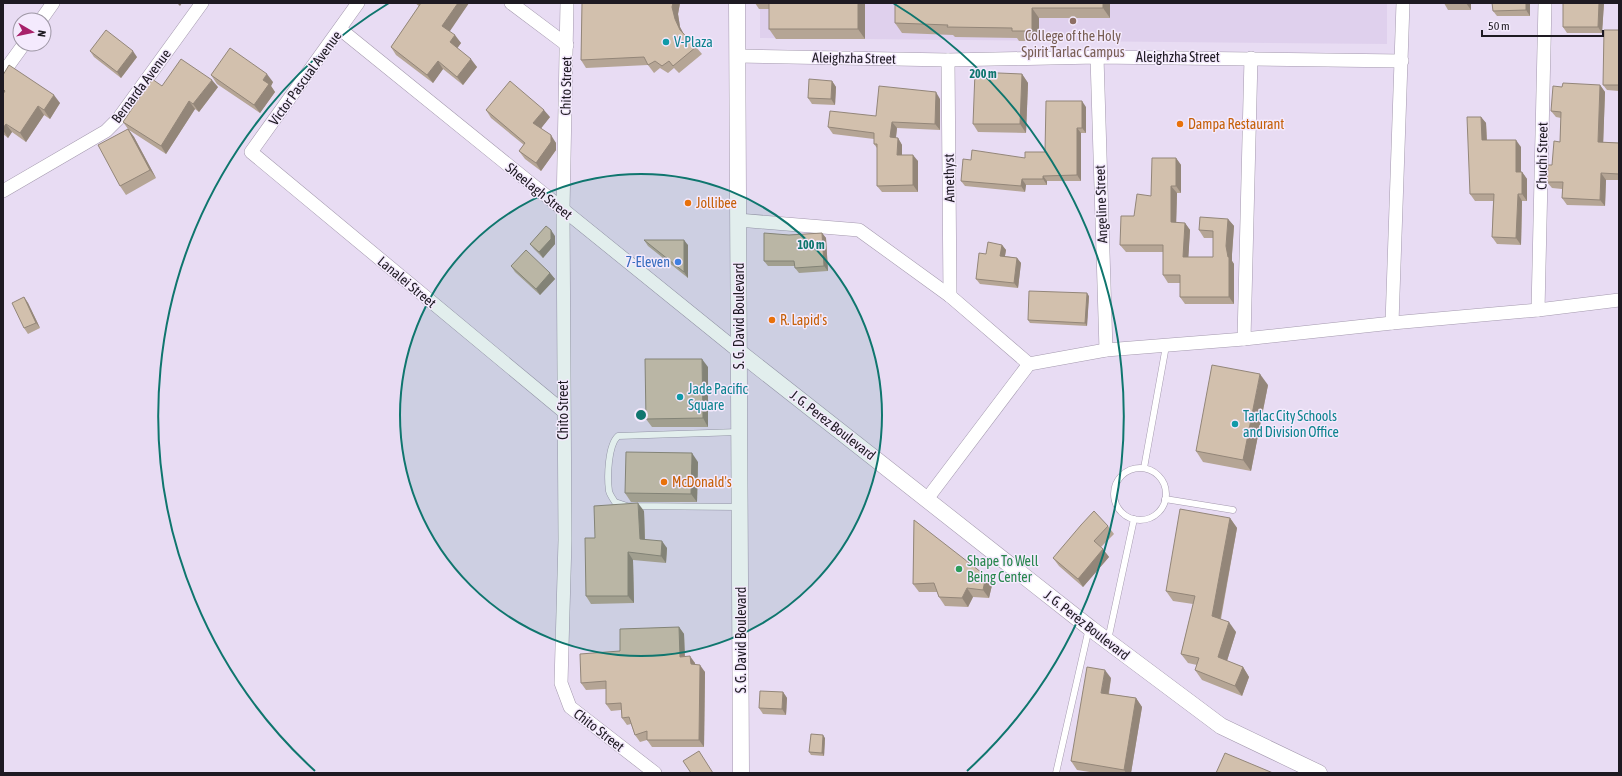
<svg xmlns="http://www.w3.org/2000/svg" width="1622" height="776" font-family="'Asap Condensed',sans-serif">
	<rect width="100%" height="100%" fill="#e8dcf3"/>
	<polygon fill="#dfd0ed" points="760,3 1387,3 1387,44 760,38"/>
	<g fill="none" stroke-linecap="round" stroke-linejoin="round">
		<g stroke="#a499ae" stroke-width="7">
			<g id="service">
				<path d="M738,432L618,436C608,445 607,477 609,491C610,495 613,499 615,502L627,506L739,507"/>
				<polyline points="1144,468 1166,346"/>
				<circle cx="1140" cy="494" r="26"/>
				<polyline points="1165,499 1233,510"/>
				<polyline points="1108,640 1134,519"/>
				<polyline points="1056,773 1089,628"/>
			</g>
		</g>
		<g stroke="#a499ae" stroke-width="14">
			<g id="minor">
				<polyline points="358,3 251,152 563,411"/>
				<polyline points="511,3 567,45"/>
				<polyline points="567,3 563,210 565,540 561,683 570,707 655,773"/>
				<polyline points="41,20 53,3"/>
				<polyline points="340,29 738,351"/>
				<polyline points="738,56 948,60 1097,57 1402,61"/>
				<polyline points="1097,57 1106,350"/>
				<polyline points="948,60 950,296"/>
				<polyline points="3,73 24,44"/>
				<polyline points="3,191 106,131 118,119 202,3"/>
				<polyline points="738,220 859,230 950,296 1029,364 1106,350 1244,339 1392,323 1538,310 1619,300"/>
				<polyline points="1538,310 1545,3"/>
				<polyline points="1392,323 1403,3"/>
				<polyline points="1244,339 1251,58"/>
				<polyline points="927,499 1029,364"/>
			</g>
		</g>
		<g stroke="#a499ae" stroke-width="17">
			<g id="tertiary">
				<polyline points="737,3 741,773"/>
				<polyline points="738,351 1090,628 1221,726 1319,773"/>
			</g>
		</g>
		<use href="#service" stroke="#fff" stroke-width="6"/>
		<use href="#minor" stroke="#fff" stroke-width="13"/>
		<use href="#tertiary" stroke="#fff" stroke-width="16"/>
	</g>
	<g fill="#b5a595">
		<polygon points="415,3 469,3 449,31 461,43 457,48 477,67 463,85 443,69 433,83 396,55 391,47 419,6"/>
		<polygon points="582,3 680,3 678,14 680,27 683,33 696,47 702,54 679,73 674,68 668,73 660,68 654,73 648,65 586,68 581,60"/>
		<polygon points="755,3 865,3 865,39 776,39 769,29 769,9 759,9"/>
		<polygon points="895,3 1110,3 1110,18 1039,18 1039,41 1019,41 1017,38 955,37 953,35 902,33 895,23"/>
		<polygon points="1444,3 1471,3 1471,10 1448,10"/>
		<polygon points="1530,3 1530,16 1497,16 1493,11"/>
		<polygon points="1563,3 1604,3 1602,33 1567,33 1563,27"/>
		<polygon points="1619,30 1619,91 1607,90 1603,85"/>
		<polygon points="90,51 137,57 121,78 94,57"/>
		<polygon points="1022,74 1028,83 1026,133 978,132 973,124"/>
		<polygon points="3,75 60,103 50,119 44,115 26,142 12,132 8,138 3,134"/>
		<polygon points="211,75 273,82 271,86 275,92 260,113 217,84"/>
		<polygon points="832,81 836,87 835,105 812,104 808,98"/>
		<polygon points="1600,85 1605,92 1603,142 1619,143 1619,180 1606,180 1605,206 1567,205 1562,198 1562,189 1552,188 1547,182 1560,142 1561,118 1556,117 1551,111 1562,87"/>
		<polygon points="162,86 218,87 199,112 195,109 166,154 129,130 134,137 156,178 126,195 120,186 128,129 123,122"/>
		<polygon points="940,99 940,130 897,128 896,138 898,138 902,145 902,155 918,161 918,192 882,192 877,186 877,148 874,144 874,139 833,134 828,127 876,116"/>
		<polygon points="1086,107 1086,133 1081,133 1081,181 1047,181 1047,185 1026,185 1025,192 965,186 961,181 971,160 1025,158 1045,152"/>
		<polygon points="486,110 550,117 541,128 556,143 556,150 541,171 525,159 519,151 524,145 491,118"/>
		<polygon points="1481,117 1486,123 1487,140 1521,147 1521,172 1522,172 1527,179 1527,201 1522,201 1521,245 1497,244 1492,237 1493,201 1475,201 1470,194"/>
		<polygon points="1176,158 1181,165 1181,193 1177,193 1176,223 1185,223 1190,230 1188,257 1213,257 1213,238 1204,238 1199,230 1228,219 1234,226 1232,254 1232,261 1234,264 1234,304 1185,304 1180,297 1180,283 1168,283 1163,275 1163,252 1126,252 1120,245 1134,216 1151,196"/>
		<polygon points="822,233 826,238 828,271 799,273 795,268 795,266 768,266 764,261 789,235"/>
		<polygon points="555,236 555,244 543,258 534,249 530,244"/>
		<polygon points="644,240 688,245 688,278 648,246"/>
		<polygon points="1002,245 1006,250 1005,256 1017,258 1021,263 1018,288 980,284 976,279 986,254"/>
		<polygon points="511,266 550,273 555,279 540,295 515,272"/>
		<polygon points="1089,296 1087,326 1030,323 1028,320"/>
		<polygon points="24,297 28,303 40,328 28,334 24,328"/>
		<polygon points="708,367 708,427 652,427 646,419"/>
		<polygon points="1268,385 1251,471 1203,462 1196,451"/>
		<polygon points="698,462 697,502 631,502 625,493"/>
		<polygon points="644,511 645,539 667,548 666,563 633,560 634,603 591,604 586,596 595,538"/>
		<polygon points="1230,518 1237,528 1221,619 1236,632 1227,661 1243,667 1249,677 1242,696 1202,680 1195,670 1197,665 1188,663 1181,654 1193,604 1173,601 1166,591"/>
		<polygon points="914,520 992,585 989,598 973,597 968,607 945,606 939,597 937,592 919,592 913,584"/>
		<polygon points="1108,526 1114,534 1101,547 1109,557 1083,587 1059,566 1053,558"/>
		<polygon points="679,627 684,634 685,656 695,663 695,665 705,672 704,747 652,747 647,740 640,742 635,735 631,724 627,725 622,718 621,710 611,711 606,704 606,689 586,690 581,683 620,651"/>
		<polygon points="1111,678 1109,694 1136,698 1142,707 1131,773 1096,773 1077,770 1071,761"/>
		<polygon points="783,692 787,698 786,715 763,714 759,708"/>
		<polygon points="825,738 824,756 811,755 809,752"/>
	</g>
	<g fill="#938679">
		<polygon points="177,3 182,3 180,6"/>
		<polygon points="458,3 469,3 448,34 442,26"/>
		<polygon points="673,3 680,3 678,14 680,27 686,38 680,30 675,19 672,7"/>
		<polygon points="858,3 865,3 865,39 858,29"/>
		<polygon points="1103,3 1110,3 1110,18 1103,8"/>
		<polygon points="1466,3 1471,3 1471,10"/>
		<polygon points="1526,3 1530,3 1530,16 1526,10"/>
		<polygon points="1599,3 1604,3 1602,33 1598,27"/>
		<polygon points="1032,8 1039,18 1039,41 1032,31"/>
		<polygon points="455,35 461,43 456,50 450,42"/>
		<polygon points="133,51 137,57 121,78 117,72"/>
		<polygon points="471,59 477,67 463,85 457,77"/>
		<polygon points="438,61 443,69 433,83 427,75"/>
		<polygon points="267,74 273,82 271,86 275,92 260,113 254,105 263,80"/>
		<polygon points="1022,74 1028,83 1026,133 1020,124"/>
		<polygon points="212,80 218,87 199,112 193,104"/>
		<polygon points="832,81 836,87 835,105 831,99"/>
		<polygon points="1600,85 1605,92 1603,149 1598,142"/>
		<polygon points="936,92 940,99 940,130 935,124"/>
		<polygon points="54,95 60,103 50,119 44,110"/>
		<polygon points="189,101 195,109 166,154 161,146"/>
		<polygon points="1082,101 1086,107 1086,133 1082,128"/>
		<polygon points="38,106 44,115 26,142 20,133"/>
		<polygon points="544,110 550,117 539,131 533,123"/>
		<polygon points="1481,117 1486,123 1487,147 1482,140"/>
		<polygon points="892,122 897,128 895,144 890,137"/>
		<polygon points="6,124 12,132 8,138 3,130 3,128"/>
		<polygon points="1077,128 1081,133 1081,181 1077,175"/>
		<polygon points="128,129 134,137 156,178 150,170"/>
		<polygon points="551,135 556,143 556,150 541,171 536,163"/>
		<polygon points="898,138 902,145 902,161 897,155"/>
		<polygon points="1516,140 1521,147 1521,179 1516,172"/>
		<polygon points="913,155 918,161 918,192 913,185"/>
		<polygon points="1176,158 1181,165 1181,193 1176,186"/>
		<polygon points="1522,172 1527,179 1527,201 1522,194"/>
		<polygon points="1601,173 1606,180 1605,206 1600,200"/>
		<polygon points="1043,176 1047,181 1047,185 1043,179"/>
		<polygon points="1022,179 1026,185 1025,192 1021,186"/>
		<polygon points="1171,186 1177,193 1176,229 1171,222"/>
		<polygon points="1518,194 1522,201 1521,245 1516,238"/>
		<polygon points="1228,219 1234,226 1232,254 1232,261 1234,264 1234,304 1229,297 1226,246"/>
		<polygon points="1185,223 1190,230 1188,265 1183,257"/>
		<polygon points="551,230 555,236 555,244 543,258 539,252"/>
		<polygon points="822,233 826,238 828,271 824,266"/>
		<polygon points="684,240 688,245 688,278 684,272"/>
		<polygon points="1002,245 1006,250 1004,261 1000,256"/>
		<polygon points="1017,258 1021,263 1018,288 1014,283"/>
		<polygon points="550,273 555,279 540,295 536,289"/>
		<polygon points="1087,293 1089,296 1087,326 1085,323"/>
		<polygon points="24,297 28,303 40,328 36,323"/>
		<polygon points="702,359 708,367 708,427 703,418"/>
		<polygon points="1260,374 1268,385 1251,471 1243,460"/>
		<polygon points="692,453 698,462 697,502 691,494"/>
		<polygon points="638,503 644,511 645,546 640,539"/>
		<polygon points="1230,518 1237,528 1219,626 1212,616"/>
		<polygon points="662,541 667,548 666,563 661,556"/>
		<polygon points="1103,549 1109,557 1083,587 1078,579"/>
		<polygon points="628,552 633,560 634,603 628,596"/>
		<polygon points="986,576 992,585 989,598 983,590"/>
		<polygon points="967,588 973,597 968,607 962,598"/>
		<polygon points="1229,622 1236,632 1225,667 1218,657"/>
		<polygon points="679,627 684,634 685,664 680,657"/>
		<polygon points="690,656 695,663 696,671 691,664"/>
		<polygon points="700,665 705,672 704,747 699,740"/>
		<polygon points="1243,667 1249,677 1242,696 1235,686"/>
		<polygon points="1105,670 1111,678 1107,702 1101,693"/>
		<polygon points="783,692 787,698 786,715 782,709"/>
		<polygon points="1136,698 1142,707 1131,773 1126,773 1124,770"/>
		<polygon points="823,735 825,738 824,756 822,753"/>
	</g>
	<g fill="#d2c0ad" stroke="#938679">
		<polygon points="421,3 458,3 442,26 455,35 450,42 471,59 457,77 438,61 427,75 391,47"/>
		<polygon points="582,3 673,3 672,7 675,19 680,30 696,47 673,66 669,61 662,66 655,61 648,65 644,57 581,60"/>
		<rect x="769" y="3" width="89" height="26"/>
		<polygon points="895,3 1103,3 1103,8 1032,8 1032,31 1012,31 1012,28 947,27 948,25 895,23"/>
		<polygon points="1492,3 1526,3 1526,10 1493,11"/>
		<polygon points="1563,3 1599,3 1598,27 1563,27"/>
		<polygon points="106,30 133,51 117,72 90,51"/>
		<polygon points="1604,30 1619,30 1619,85 1603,85"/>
		<polygon points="230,48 267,74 263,80 269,84 254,105 211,75"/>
		<polygon points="181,59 212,80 193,104 189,101 161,146 123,122 152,79 162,86"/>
		<polygon points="9,65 54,95 44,110 38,106 20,133 6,124 3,128 3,94 5,91 3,89 3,75"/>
		<polygon points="975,72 1022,74 1020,124 973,124"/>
		<polygon points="809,79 832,81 831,99 808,98"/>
		<polygon points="510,81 544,110 533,123 551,135 551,142 536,163 519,151 525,143 486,110"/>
		<polygon points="1563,83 1600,85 1598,142 1619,143 1619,174 1601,173 1600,200 1562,198 1563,182 1547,182 1548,165 1552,165 1554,141 1560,142 1561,112 1551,111 1553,86 1562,87"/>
		<polygon points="879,86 936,92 935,124 892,122 890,137 898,138 897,155 913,155 913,185 877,186 877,144 874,144 874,133 828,127 830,111 876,116"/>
		<polygon points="1046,101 1082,101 1082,128 1077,128 1077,175 1043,176 1043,179 1022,179 1021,186 961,181 963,159 971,160 972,150 1025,158 1025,152 1045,152"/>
		<polygon points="1467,117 1481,117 1482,140 1516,140 1516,172 1522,172 1522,194 1518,194 1516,238 1492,237 1494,194 1470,194"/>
		<polygon points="128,129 150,170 120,186 98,145"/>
		<polygon points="1152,158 1176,158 1176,186 1171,186 1171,222 1185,223 1183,257 1213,257 1213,231 1199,230 1200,217 1228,219 1226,246 1228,257 1229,257 1229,297 1180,297 1180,275 1163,275 1163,245 1120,245 1121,216 1134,216 1137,194 1151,196"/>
		<polygon points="546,226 551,230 551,239 539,252 530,244"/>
		<polygon points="764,233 789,235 822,233 824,266 795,268 794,261 764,261"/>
		<polygon points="644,240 684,240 684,272"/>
		<polygon points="988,242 1002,245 1000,256 1017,258 1014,283 976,279 979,253 986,254"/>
		<polygon points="526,250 550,273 536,289 511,266"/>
		<polygon points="1029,291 1087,293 1085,323 1028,320"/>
		<polygon points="24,297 36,323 24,328 12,303"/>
		<polygon points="645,359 702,359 703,418 646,419"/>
		<polygon points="1212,365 1260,374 1243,460 1196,451"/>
		<polygon points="626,452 692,453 691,494 625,493"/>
		<polygon points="638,503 640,539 662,541 661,556 628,552 628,596 586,596 585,538 595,538 594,506"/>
		<polygon points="1180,509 1230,518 1212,616 1229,622 1218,657 1243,667 1235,686 1195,670 1199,658 1181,654 1195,596 1166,591"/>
		<polygon points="1094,511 1108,526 1094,541 1103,549 1078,579 1053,558 1081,525"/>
		<polygon points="914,520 986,576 983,590 967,588 962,598 939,597 934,583 913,584"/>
		<polygon points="679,627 680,657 690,656 691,664 700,665 699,740 647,740 647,731 635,735 629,717 622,718 621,703 606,704 606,681 581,683 580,654 620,651 620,629"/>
		<polygon points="1087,667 1105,670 1101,693 1136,698 1124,770 1071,761"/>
		<polygon points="760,691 783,692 782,709 759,708"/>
		<polygon points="811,734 823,735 822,753 809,752"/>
		<polygon points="699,751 713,773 691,773 683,761"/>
		<polygon points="1225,753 1273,773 1216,773"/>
	</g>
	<circle cx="641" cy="415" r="241" fill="#0f766e" fill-opacity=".12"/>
	<g fill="none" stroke="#0f766e" stroke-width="2">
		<circle cx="641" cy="415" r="241"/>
		<path d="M315 771A483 483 0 0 1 389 3M893 3A483 483 0 0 1 967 771"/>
	</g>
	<circle fill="#8d6e63" stroke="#f4eafd" stroke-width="1.5" cx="1073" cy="21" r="4"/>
	<g fill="#0f9aa8" stroke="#f4eafd" stroke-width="1.5">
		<circle cx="666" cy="42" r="4"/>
		<circle cx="680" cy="397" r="4"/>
		<circle cx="1235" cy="424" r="4"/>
	</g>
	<g fill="#e8710a" stroke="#f4eafd" stroke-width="1.5">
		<circle cx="1180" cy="124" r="4"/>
		<circle cx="688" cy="203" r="4"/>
		<circle cx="772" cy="320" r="4"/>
		<circle cx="664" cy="482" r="4"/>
	</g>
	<circle fill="#3f7fe0" stroke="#f4eafd" stroke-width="1.5" cx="678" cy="262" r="4"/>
	<circle fill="#2e9e5b" stroke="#f4eafd" stroke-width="1.5" cx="959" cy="569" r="4"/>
	<g text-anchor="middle" stroke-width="3" stroke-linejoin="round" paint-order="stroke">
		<g font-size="14" fill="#785e54" stroke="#f4eafd">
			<text x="1073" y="41">College of the Holy<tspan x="1073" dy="16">Spirit Tarlac Campus</tspan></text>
		</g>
		<g font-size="14" fill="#0d838f" stroke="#f4eafd" text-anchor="start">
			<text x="674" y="47">V-Plaza</text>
			<text x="688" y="394">Jade Pacific<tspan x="688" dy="16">Square</tspan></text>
			<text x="1243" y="421">Tarlac City Schools<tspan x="1243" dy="16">and Division Office</tspan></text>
		</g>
		<g font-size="14" fill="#1e1a22" stroke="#f4eafd">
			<text x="1178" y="62">Aleighzha Street</text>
			<text transform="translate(854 58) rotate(1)" y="5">Aleighzha Street</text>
			<text transform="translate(305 78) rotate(-54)" y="5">Victor Pascual Avenue</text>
			<text transform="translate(141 86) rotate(-53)" y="5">Bernarda Avenue</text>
			<text transform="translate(566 86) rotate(-89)" y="5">Chito Street</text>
			<text transform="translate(1542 156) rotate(-89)" y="5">Chuchi Street</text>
			<text transform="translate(949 178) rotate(-91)" y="5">Amethyst</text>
			<text transform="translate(539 191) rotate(39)" y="5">Sheelagh Street</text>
			<text transform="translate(1101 204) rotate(-92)" y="5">Angeline Street</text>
			<text transform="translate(407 282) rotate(40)" y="5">Lanalei Street</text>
			<text transform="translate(739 316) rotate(-90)" y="5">S. G. David Boulevard</text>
			<text transform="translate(563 410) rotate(-90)" y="5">Chito Street</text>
			<text transform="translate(833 425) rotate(38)" y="5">J. G. Perez Boulevard</text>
			<text transform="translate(1087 625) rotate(38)" y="5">J. G. Perez Boulevard</text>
			<text transform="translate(741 640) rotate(-90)" y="5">S. G. David Boulevard</text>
			<text transform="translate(599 730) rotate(38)" y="5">Chito Street</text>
		</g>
		<g font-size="14" fill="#c56008" stroke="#f4eafd" text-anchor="start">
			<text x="1188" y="129">Dampa Restaurant</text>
			<text x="696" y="208">Jollibee</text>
			<text x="780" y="325">R. Lapid's</text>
			<text x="672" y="487">McDonald's</text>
		</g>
		<g font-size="14" fill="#366cbe" stroke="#f4eafd" text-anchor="end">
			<text x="670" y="267">7-Eleven</text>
		</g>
		<g font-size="14" fill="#27864d" stroke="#f4eafd" text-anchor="start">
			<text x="967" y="566">Shape To Well<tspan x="967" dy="16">Being Center</tspan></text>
		</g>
	</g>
	<circle cx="641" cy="415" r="6" fill="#0f766e" stroke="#f4eafd" stroke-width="2"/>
	<g font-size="12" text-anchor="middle" font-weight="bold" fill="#0f766e" stroke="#f4eafd" stroke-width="3" stroke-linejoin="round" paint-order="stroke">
		<text x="983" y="78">200 m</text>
		<text x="811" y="249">100 m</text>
	</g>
	<rect width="1622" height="776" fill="none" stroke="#1e1a22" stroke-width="8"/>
	<g transform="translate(32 32) rotate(99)"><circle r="19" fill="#f4eafd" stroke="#9e97a5"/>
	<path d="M0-3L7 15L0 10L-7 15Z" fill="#a7216a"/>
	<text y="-6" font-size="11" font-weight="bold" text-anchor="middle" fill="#1e1a22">N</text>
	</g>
	<path d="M1482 30v6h121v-6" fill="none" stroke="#1e1a22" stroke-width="2"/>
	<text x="1488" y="30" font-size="12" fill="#1e1a22" stroke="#f4eafd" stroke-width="3" paint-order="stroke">50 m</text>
</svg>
